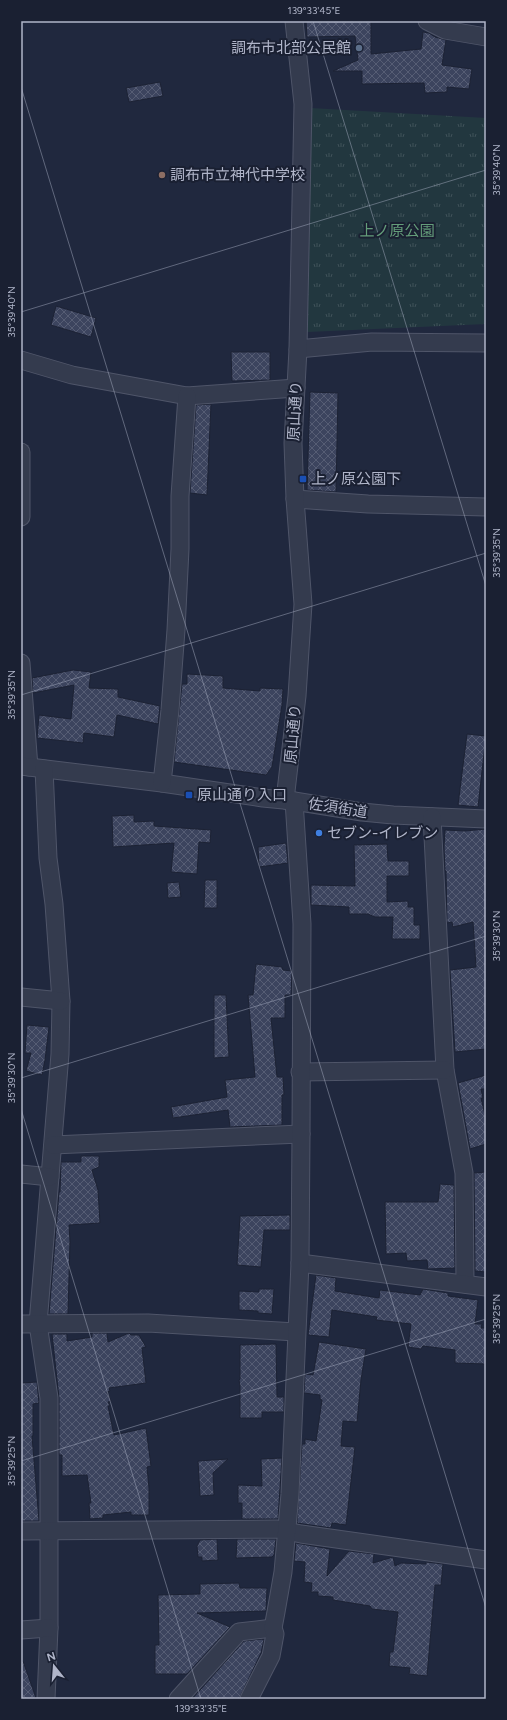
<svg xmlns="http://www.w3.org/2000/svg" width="507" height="1720" font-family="Figtree,'Noto Sans JP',sans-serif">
	<defs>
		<pattern id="grass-tufts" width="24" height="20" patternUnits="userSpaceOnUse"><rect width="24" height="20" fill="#22373f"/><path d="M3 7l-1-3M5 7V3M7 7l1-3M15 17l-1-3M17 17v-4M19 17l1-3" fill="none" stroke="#405259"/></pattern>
		<pattern id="building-cross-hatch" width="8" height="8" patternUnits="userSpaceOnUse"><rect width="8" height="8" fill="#3c445e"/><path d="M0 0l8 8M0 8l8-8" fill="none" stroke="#565d74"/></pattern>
	</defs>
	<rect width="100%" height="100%" fill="#20283e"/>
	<polygon fill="url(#grass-tufts)" points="310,108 486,118 486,324 307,332 307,253 311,161"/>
	<g fill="url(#building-cross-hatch)" stroke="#1c2234">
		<polygon points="306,21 371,21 371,54 421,49 423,32 429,33 435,37 446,40 442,65 472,69 469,89 447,87 447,92 425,93 424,83 362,84 362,71 333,71 358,60 355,36 307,37"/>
		<polygon points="160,82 163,96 129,102 126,88"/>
		<polygon points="56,306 96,318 91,337 51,325"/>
		<polygon points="231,352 270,352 270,380 232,381"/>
		<polygon points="310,392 338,393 336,492 307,490"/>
		<polygon points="211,404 207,495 190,493 196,405"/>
		<polygon points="73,670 91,672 89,688 118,689 118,697 160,706 158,724 117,715 114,737 84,733 83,743 37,738 39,715 71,719 74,685 33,693 32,678"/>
		<polygon points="187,674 223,676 223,688 260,691 260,688 283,689 282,705 272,767 266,775 174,762 182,684 187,684"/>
		<polygon points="467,734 486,736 478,807 458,805"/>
		<polygon points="134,815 134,822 154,821 154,826 211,830 210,843 199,842 197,874 171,872 174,843 113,847 112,816"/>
		<polygon points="486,829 486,1049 455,1052 450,970 476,967 473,922 453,927 452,922 447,923 446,871 445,871 444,847 445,830 465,831"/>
		<polygon points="286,843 288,863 259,867 258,847"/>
		<polygon points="387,844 388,861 409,861 409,876 387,876 387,902 408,901 408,907 414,907 414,925 420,925 420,939 392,939 393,917 375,917 368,914 349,914 349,907 311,905 311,885 355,886 354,845"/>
		<polygon points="205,880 217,880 217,908 204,908"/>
		<polygon points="179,882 181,897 168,898 167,883"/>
		<polygon points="256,964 282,967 283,970 292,971 291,995 285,995 285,1018 271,1018 277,1077 283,1077 284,1095 282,1095 282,1125 230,1127 228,1110 173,1118 171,1107 227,1097 225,1080 255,1077 248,995 253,995"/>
		<polygon points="214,995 226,995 229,1057 214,1058"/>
		<polygon points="27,1025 49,1027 45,1060 42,1075 26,1071 31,1053 25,1053"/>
		<polygon points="486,1075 486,1089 481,1089 483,1098 481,1098 486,1119 486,1144 470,1149 458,1083"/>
		<polygon points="81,1156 99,1156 99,1167 92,1170 98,1190 100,1223 69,1225 70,1241 68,1314 49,1314 59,1192 60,1192 61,1162 81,1162"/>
		<polygon points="486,1172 486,1272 475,1271 474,1173"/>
		<polygon points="440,1184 454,1185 455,1268 428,1269 427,1260 407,1261 406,1253 386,1254 385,1202 438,1202"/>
		<polygon points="290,1215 290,1230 264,1230 261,1267 237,1265 240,1216"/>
		<polygon points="316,1275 336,1278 335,1291 379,1298 380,1290 420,1295 423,1289 448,1293 448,1296 478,1300 475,1324 482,1324 481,1328 486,1328 486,1364 455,1363 455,1350 423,1346 421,1349 408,1347 411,1324 376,1320 377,1317 332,1310 329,1337 308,1335"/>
		<polygon points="259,1289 274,1289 272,1314 258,1313 258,1311 239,1310 239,1291 259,1292"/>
		<polygon points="92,1333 107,1333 108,1342 129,1333 131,1335 139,1335 146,1347 142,1348 146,1383 109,1388 110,1391 107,1392 111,1401 108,1402 110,1406 108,1406 114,1435 146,1428 151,1466 147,1467 149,1488 149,1515 131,1515 131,1512 103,1515 103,1518 90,1519 89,1503 91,1503 87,1475 62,1476 62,1455 59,1455 59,1398 52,1334 67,1334 67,1341 92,1337"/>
		<polygon points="319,1342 366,1349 361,1380 357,1422 343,1421 341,1446 355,1447 346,1525 332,1523 331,1528 297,1523 302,1444 305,1444 305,1439 316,1441 322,1400 320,1399 320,1395 304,1393 305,1374 313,1375"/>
		<polygon points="276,1344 277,1397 284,1397 284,1412 262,1412 262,1418 240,1418 240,1386 239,1380 240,1379 240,1345"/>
		<polygon points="37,1382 39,1403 33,1404 33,1436 32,1436 39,1521 21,1521 21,1383"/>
		<polygon points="282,1458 278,1519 242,1519 242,1503 238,1503 238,1485 262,1486 261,1459"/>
		<polygon points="228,1459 213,1473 214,1495 200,1496 198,1461"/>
		<polygon points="217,1539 218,1560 202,1561 202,1557 198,1557 197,1546 200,1540"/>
		<polygon points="237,1539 276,1539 274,1555 272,1557 236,1558"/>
		<polygon points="296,1543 330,1549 327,1576 349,1551 374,1554 373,1563 393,1557 395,1566 401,1563 426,1564 426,1562 443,1564 441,1585 435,1585 427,1676 409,1674 410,1668 389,1666 390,1652 393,1652 398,1612 372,1609 370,1606 333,1600 333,1597 318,1596 318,1592 311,1592 312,1583 304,1582 305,1562 294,1561"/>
		<polygon points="239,1583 240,1588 267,1588 266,1611 197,1613 230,1627 187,1674 155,1674 155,1645 159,1645 158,1595 200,1594 200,1584"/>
		<polygon points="262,1639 264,1640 261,1653 239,1699 192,1699 244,1641"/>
		<polygon points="21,1661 23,1661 36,1698 21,1699"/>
	</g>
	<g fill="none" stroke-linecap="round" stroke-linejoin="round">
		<g stroke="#4f5569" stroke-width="19">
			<g id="minor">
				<polyline points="427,21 445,30 486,37"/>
				<polyline points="298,349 372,342 486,343"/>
				<polyline points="21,360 72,375 187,396 296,388"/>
				<polyline points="21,452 21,517"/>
				<polyline points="295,499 368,504 486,507"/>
				<polyline points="21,663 29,767"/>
				<polyline points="21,766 162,783 263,798 294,801 362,812 393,815 486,819"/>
				<polyline points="44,769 48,858 54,904 61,1001 60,1054 38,1324 49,1398 49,1628 46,1699"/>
				<polyline points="162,783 170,710 176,630 180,549 180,496 187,396"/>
				<polyline points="285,800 297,696 303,604 295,499 293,443 298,349 303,104 294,21"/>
				<polyline points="432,817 445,1070 464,1173 465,1284"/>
				<polyline points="21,997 61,1001"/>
				<polyline points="300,1072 445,1070"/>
				<polyline points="53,1145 301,1134"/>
				<polyline points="21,1174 50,1177"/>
				<polyline points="300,1263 486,1287"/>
				<polyline points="21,1324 148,1323 296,1332"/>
				<polyline points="21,1531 277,1529 301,1534 486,1560"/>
				<polyline points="21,1630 49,1628"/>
				<polyline points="178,1699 239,1632 273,1628"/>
				<polyline points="249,1699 271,1656 275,1634 273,1628 276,1612 283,1572 290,1494 300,1263 301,1134 302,924 294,801"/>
			</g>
		</g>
		<use href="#minor" stroke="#343b4e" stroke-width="17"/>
	</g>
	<path fill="none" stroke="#b0b5c9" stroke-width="1" stroke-opacity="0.45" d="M313,21L486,586M21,87L486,1608M21,312L486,170M21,695L486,553M21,1078L486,936M21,1109L201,1699M21,1461L486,1319"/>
	<circle fill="#5c6f8a" stroke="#1a2032" stroke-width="1.5" cx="359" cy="48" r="4"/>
	<circle fill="#8d6e63" stroke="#1a2032" stroke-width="1.5" cx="162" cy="175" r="4"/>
	<g fill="#1a4fb4" stroke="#1a2032" stroke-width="1.5">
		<rect x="299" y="475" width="8" height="8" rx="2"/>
		<rect x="185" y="791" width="8" height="8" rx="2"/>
	</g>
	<circle fill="#3f7fe0" stroke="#1a2032" stroke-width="1.5" cx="319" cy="833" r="4"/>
	<g text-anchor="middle" stroke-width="4" stroke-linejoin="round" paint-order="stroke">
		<g font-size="15" fill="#b0b5c9" stroke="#1a2032" text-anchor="start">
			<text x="351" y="53" text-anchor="end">調布市北部公民館</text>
			<text x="170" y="180">調布市立神代中学校</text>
			<text x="311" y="484">上ノ原公園下</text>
			<text x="197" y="800">原山通り入口</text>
			<text x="327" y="838">セブン-イレブン</text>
		</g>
		<g font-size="15" fill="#649d7a" stroke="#1a2032">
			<text x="397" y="236">上ノ原公園</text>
		</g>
		<g font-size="15" fill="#b0b5c9" stroke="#1a2032">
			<text transform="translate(295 411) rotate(-87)" y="5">原山通り</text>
			<text transform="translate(293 734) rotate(-85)" y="5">原山通り</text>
			<text transform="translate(338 808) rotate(9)" y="5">佐須街道</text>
		</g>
	</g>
	<rect width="507" height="1720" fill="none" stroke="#1a2032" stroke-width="44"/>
	<g transform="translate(54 1666) rotate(343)" stroke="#1a2032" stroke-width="3" paint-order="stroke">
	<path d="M0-3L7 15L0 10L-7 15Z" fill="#b0b5c9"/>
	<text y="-6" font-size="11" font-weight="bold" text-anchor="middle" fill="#b0b5c9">N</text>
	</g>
	<rect x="22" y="22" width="463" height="1676" fill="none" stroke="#b0b5c9" stroke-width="1.5"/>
	<g font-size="10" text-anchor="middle" fill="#b0b5c9">
		<text x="314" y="14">139°33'45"E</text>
		<text transform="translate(496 170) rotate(-90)" y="4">35°39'40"N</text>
		<text transform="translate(11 312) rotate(-90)" y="4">35°39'40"N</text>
		<text transform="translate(496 553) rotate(-90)" y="4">35°39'35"N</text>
		<text transform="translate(11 695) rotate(-90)" y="4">35°39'35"N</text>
		<text transform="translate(496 936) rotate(-90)" y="4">35°39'30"N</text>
		<text transform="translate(11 1078) rotate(-90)" y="4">35°39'30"N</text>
		<text transform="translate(496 1319) rotate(-90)" y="4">35°39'25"N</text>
		<text transform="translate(11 1461) rotate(-90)" y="4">35°39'25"N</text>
		<text x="201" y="1712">139°33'35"E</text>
	</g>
</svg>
